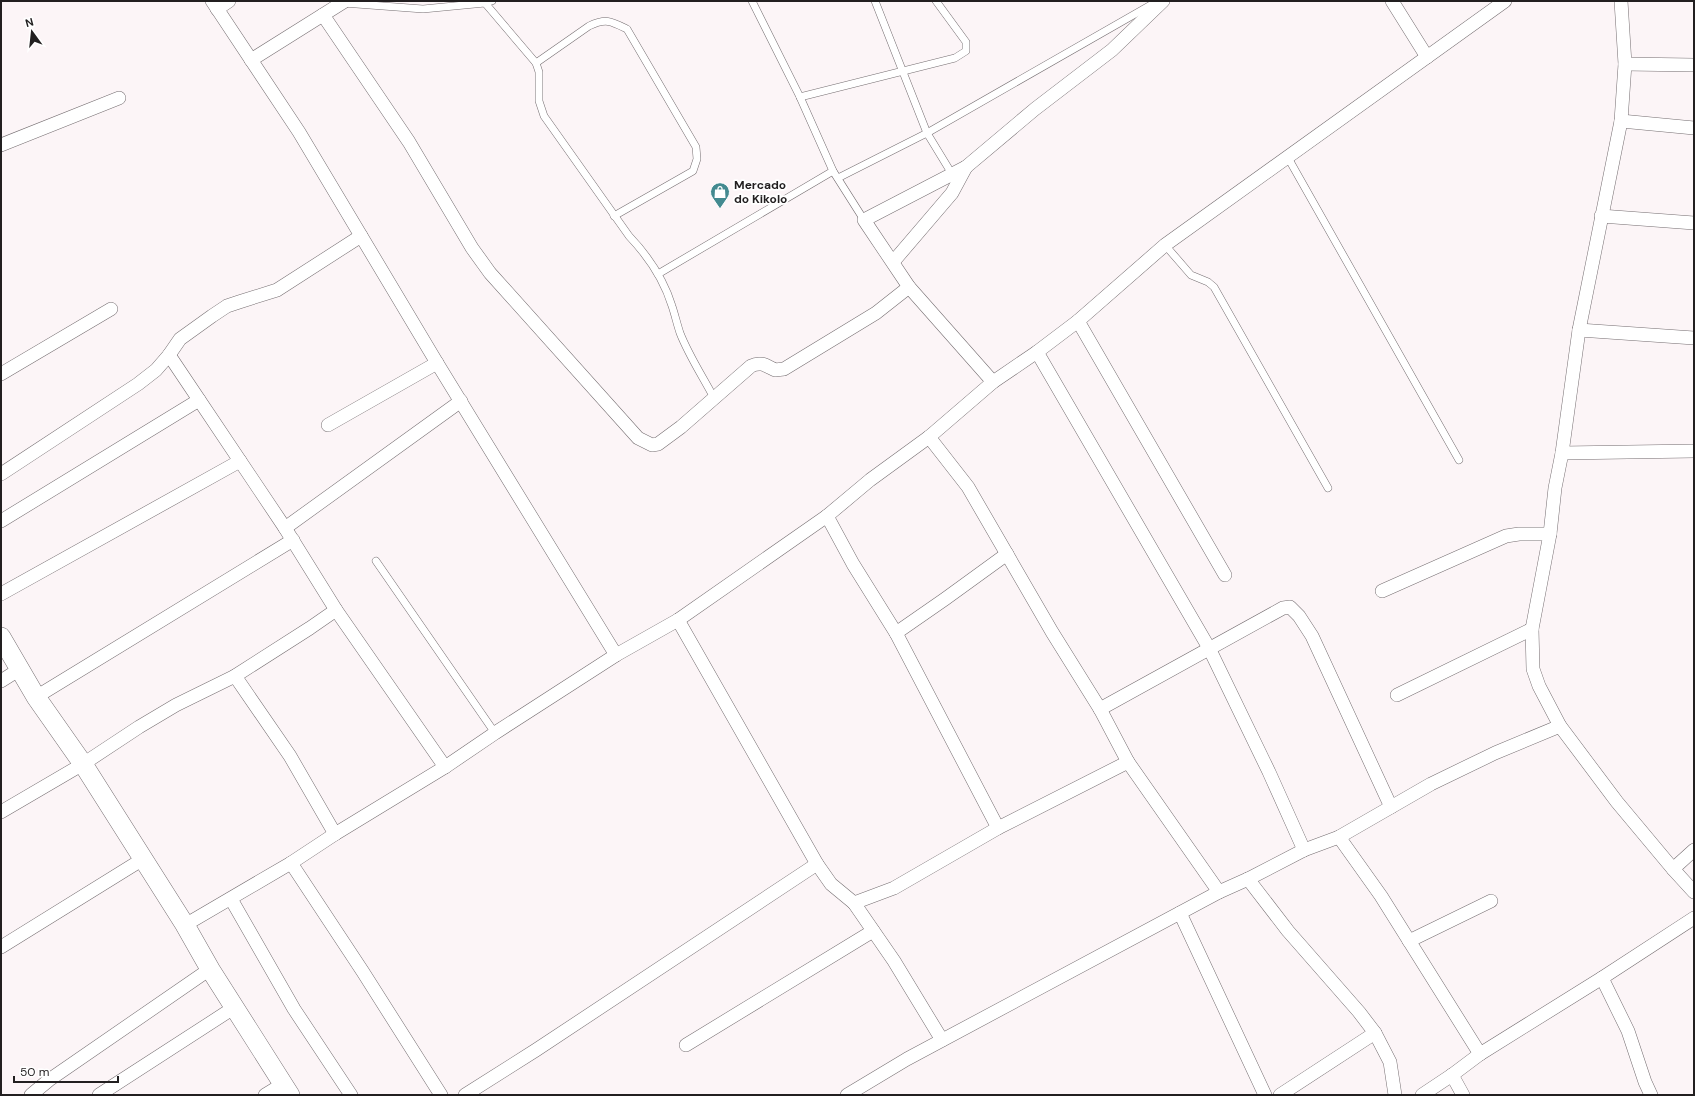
<svg xmlns="http://www.w3.org/2000/svg" width="1695" height="1096" font-family="'DM Sans',sans-serif">
	<rect width="100%" height="100%" fill="#fcf5f7"/>
	<g fill="none" stroke-linecap="round" stroke-linejoin="round">
		<g stroke="#756e71" stroke-width="8">
			<g id="lane">
				<polyline points="752,1 800,97 833,171 864,220"/>
				<polyline points="875,1 927,133 952,174"/>
				<polyline points="343,3 423,9 485,3 492,1"/>
				<path d="M485,3L536,63L539,72V101L544,116L629,236C648,256 664,280 672,306C675,315 677,324 680,333C689,356 703,377 714,398"/>
				<path d="M536,63L589,26C606,18 611,21 627,29L696,147L697,159L693,171L614,216"/>
				<polyline points="800,97 955,58 966,51 966,42 936,1"/>
				<polyline points="1287,156 1459,460"/>
				<polyline points="838,178 927,133 1156,2"/>
				<polyline points="1165,245 1191,275 1208,282 1214,287 1328,488"/>
				<polyline points="658,274 833,171"/>
				<polyline points="376,561 495,733"/>
			</g>
		</g>
		<g stroke="#756e71" stroke-width="14">
			<g id="street">
				<polyline points="212,1 299,132 437,363 616,655"/>
				<polyline points="1392,1 1427,57"/>
				<polyline points="1621,1 1625,64 1621,121 1579,330 1562,453 1555,488 1550,534 1532,629 1533,669 1539,686 1560,726 1617,802 1673,869 1694,892"/>
				<polyline points="217,9 229,1"/>
				<path d="M323,15L409,142L472,248L490,273L638,438L652,445L658,444L681,427L751,366C761,361 767,366 775,370L784,369L876,313L909,287"/>
				<polyline points="251,60 345,1"/>
				<polyline points="1625,64 1694,65"/>
				<polyline points="1621,121 1694,128"/>
				<polyline points="1,145 119,98"/>
				<polyline points="1601,216 1694,223"/>
				<polyline points="893,262 952,193 966,167"/>
				<polyline points="1078,321 1225,575"/>
				<polyline points="1579,330 1694,338"/>
				<polyline points="1037,352 1209,648 1269,772 1304,850"/>
				<polyline points="169,355 285,528 336,610 445,767"/>
				<polyline points="1,374 111,309"/>
				<polyline points="993,382 909,287 864,220 966,167 1035,109 1112,50 1163,1"/>
				<polyline points="328,425 437,363"/>
				<polyline points="929,437 968,487 1052,632 1100,709 1128,762 1219,892"/>
				<polyline points="1562,453 1694,451"/>
				<polyline points="1,474 138,384 156,370 169,355 180,339 212,316 227,306 239,302 277,290 361,236"/>
				<polyline points="827,516 853,564 896,633 998,828"/>
				<polyline points="1,521 199,400"/>
				<polyline points="285,528 461,401"/>
				<polyline points="1382,591 1506,536 1519,534 1550,534"/>
				<polyline points="1,594 240,461"/>
				<polyline points="678,620 817,864 831,884 854,903 894,888 998,828 1128,762"/>
				<polyline points="896,633 945,599 1007,554"/>
				<polyline points="235,676 290,756 335,834"/>
				<polyline points="1,681 20,669"/>
				<polyline points="1397,695 1532,629"/>
				<polyline points="36,697 293,540"/>
				<polyline points="1100,709 1283,608 1290,607 1299,616 1312,636 1391,807"/>
				<polyline points="1,812 83,764 139,727 176,705 235,676 310,628 336,610"/>
				<polyline points="1339,837 1381,896 1480,1054"/>
				<polyline points="291,863 363,972 441,1095"/>
				<polyline points="1673,869 1694,850"/>
				<polyline points="1248,879 1288,931 1359,1012 1375,1033 1390,1062 1395,1095"/>
				<polyline points="231,899 294,1009 351,1095"/>
				<polyline points="854,903 894,961 942,1040"/>
				<polyline points="1180,913 1265,1095"/>
				<polyline points="185,925 291,863 335,834 445,767 495,733 616,655 678,620 827,516 870,480 929,437 993,382 1037,352 1078,321 1165,245 1505,1"/>
				<polyline points="1409,941 1491,901"/>
				<polyline points="1,947 143,859"/>
				<polyline points="1602,978 1628,1031 1645,1082 1651,1095"/>
				<polyline points="686,1045 873,931"/>
				<polyline points="1452,1075 1463,1095"/>
				<polyline points="31,1095 49,1080 210,969"/>
				<polyline points="99,1095 235,1007"/>
				<polyline points="265,1095 283,1084"/>
				<polyline points="465,1095 536,1050 817,864"/>
				<polyline points="847,1095 907,1059 1219,892 1248,879 1304,850 1339,837 1431,784 1495,753 1560,726"/>
				<polyline points="1280,1095 1375,1033"/>
				<polyline points="1422,1095 1452,1075 1480,1054 1602,978 1694,918"/>
			</g>
		</g>
		<g stroke="#756e71" stroke-width="20">
			<polyline id="secondary" points="1,637 36,697 83,764 185,925 210,969 290,1095"/>
		</g>
		<use href="#lane" stroke="#fff" stroke-width="7"/>
		<use href="#street" stroke="#fff" stroke-width="13"/>
		<use href="#secondary" stroke="#fff" stroke-width="19"/>
	</g>
	<defs>
		<g id="shop-pin" transform="scale(1)"><path d="M0 17L-7.5 6A9.5 9.5 0 1 1 7.5 6Z" fill="#438a90" stroke="#fff"/><path d="M-5-2.5h2.3a2.7 3.5 0 0 1 5.4 0H5L5.5 6h-11ZM-1.5-2.5h3a1.5 2.3 0 0 0-3 0Z" fill="#fff"/></g>
	</defs>
	<g fill-rule="evenodd">
		<use href="#shop-pin" x="720" y="192"/>
	</g>
	<g text-anchor="middle" stroke-width="3.5" stroke-linejoin="round" paint-order="stroke">
		<g font-size="12" font-weight="bold" fill="#221f20" stroke="#fff" text-anchor="start">
			<text x="734" y="189">Mercado<tspan x="734" dy="14">do Kikolo</tspan></text>
		</g>
	</g>
	<rect width="1695" height="1096" fill="none" stroke="#221f20" stroke-width="4"/>
	<g transform="translate(32 32) rotate(345)" stroke="#ffffff" stroke-width="3" paint-order="stroke">
	<path d="M0-3L7 15L0 10L-7 15Z" fill="#221f20"/>
	<text y="-6" font-size="11" font-weight="bold" text-anchor="middle" fill="#221f20">N</text>
	</g>
	<path d="M14 1076v6h104v-6" fill="none" stroke="#221f20" stroke-width="2"/>
	<text x="20" y="1076" font-size="12" fill="#221f20" stroke="#ffffff" stroke-width="3" paint-order="stroke">50 m</text>
</svg>
